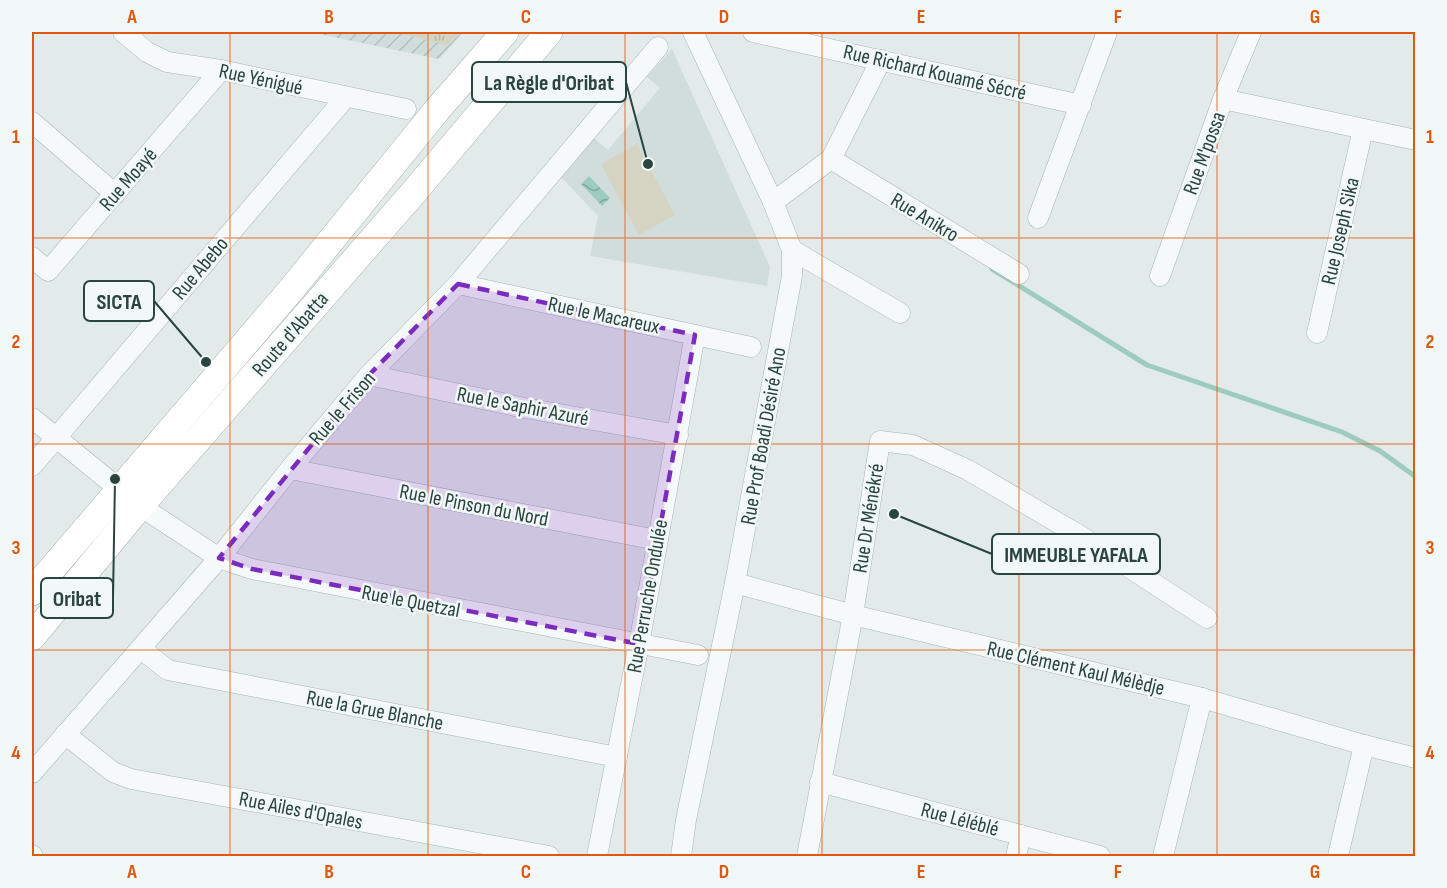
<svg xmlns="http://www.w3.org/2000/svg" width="1447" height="888" font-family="'Sofia Sans Condensed',sans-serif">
	<defs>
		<pattern id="industrial-furrows" width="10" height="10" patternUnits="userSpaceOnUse" patternTransform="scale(1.5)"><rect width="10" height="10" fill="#d0dddb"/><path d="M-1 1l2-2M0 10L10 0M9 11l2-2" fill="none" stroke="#b3bfbd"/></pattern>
		<pattern id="grass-tufts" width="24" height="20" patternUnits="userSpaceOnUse" patternTransform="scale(1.5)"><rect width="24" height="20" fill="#d5d4c3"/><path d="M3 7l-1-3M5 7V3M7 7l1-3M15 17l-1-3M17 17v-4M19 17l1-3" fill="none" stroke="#b7b7a9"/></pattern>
		<pattern id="water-waves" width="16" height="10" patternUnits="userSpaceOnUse" patternTransform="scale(1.5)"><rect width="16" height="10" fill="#9dcbbf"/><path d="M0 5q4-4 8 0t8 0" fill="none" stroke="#80a69d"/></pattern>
	</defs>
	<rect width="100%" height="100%" fill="#e2ebe9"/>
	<polygon fill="#d0dddb" points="672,49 770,267 767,286 590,256 598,216 561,177 594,138 608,150 660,88 647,77"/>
	<polygon fill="url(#industrial-furrows)" points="310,32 463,32 439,59"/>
	<polygon fill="url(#grass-tufts)" points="394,32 461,32 447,45"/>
	<polygon fill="#d5d4c3" points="637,144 675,215 639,235 601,164"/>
	<polygon fill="url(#water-waves)" points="589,176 610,198 602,206 581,184"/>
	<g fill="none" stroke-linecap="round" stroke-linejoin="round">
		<polyline stroke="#9dcbbf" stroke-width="5" points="992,269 1147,365 1342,432 1380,451 1416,477"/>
		<g stroke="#a7b6b3" stroke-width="21">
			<g id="street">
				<polyline points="123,32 147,52 167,62 221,70 406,109"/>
				<polyline points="753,32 1081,105"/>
				<polyline points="1223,99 1416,140"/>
				<polyline points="32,122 115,194"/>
				<polyline points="831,159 1019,274"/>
				<polyline points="773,202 831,159 881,60"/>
				<polyline points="1038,218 1107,32"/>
				<polyline points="792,250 900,313"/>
				<polyline points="32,257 48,271 221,70"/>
				<polyline points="1160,276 1223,99 1251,32"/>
				<polyline points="458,284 751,347"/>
				<polyline points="1317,333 1363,129"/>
				<polyline points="369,375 525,408 678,435"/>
				<polyline points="32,418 140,506 219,558 252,569 698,655"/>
				<polyline points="32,466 346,97"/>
				<polyline points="290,469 657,540"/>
				<polyline points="735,583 853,615 1202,698 1364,745 1416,758"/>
				<polyline points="141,649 168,670 617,757"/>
				<polyline points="65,734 113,772 131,779 549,856"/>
				<polyline points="32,773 219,558 290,469 369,375 458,284 658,47"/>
				<polyline points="820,782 1100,856"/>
				<polyline points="32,855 33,856"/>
				<polyline points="597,856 639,644 695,335"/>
				<polyline points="681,856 686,820 735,583 792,276 792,250 773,202 693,32"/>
				<polyline points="807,856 853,615 880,441 913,445 968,470 1079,535 1207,618"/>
				<polyline points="1016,856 1021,835"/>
				<polyline points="1163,856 1202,698"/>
				<polyline points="1338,856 1364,745"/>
			</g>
		</g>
		<g stroke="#a7b6b3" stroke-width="28">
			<g id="secondary">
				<polyline points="32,592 290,291 437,110 505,32"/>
				<polyline points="32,637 140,506 414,192 549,32"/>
			</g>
		</g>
		<use href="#street" stroke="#f5f9f9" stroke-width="20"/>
		<use href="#secondary" stroke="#fff" stroke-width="27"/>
	</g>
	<path fill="#7b2cbf" fill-opacity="0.2" stroke="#7b2cbf" stroke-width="4.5" stroke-dasharray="12 8" stroke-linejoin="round" d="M458,284L695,335L639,644L252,569L219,558L369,375Z"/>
	<path fill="none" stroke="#de580f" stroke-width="1.5" stroke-opacity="0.55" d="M230,32V856M428,32V856M625,32V856M822,32V856M1019,32V856M1217,32V856M32,238H1416M32,444H1416M32,650H1416"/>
	<g text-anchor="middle" stroke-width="5" stroke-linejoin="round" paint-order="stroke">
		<g font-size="21" fill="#2a4440" stroke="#f2f8f7">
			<text transform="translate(935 72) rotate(13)" y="7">Rue Richard Kouamé Sécré</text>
			<text transform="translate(261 79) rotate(12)" y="7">Rue Yénigué</text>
			<text transform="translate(1204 153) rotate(-70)" y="7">Rue M'possa</text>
			<text transform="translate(128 179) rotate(-49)" y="7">Rue Moayé</text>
			<text transform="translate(925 217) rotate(31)" y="7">Rue Anikro</text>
			<text transform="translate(1340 231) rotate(-77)" y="7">Rue Joseph Sika</text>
			<text transform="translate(200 268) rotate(-50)" y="7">Rue Abebo</text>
			<text transform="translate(604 315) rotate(12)" y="7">Rue le Macareux</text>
			<text transform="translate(290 334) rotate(-49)" y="7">Route d'Abatta</text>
			<text transform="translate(523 406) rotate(11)" y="7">Rue le Saphir Azuré</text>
			<text transform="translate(342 408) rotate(-49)" y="7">Rue le Frison</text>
			<text transform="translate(763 436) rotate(-80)" y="7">Rue Prof Boadi Désiré Ano</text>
			<text transform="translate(474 505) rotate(11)" y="7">Rue le Pinson du Nord</text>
			<text transform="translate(868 518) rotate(-81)" y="7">Rue Dr Ménékré</text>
			<text transform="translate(647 596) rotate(-80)" y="7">Rue Perruche Ondulée</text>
			<text transform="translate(411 601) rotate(11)" y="7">Rue le Quetzal</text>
			<text transform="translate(1076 668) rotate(13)" y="7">Rue Clément Kaul Mélèdje</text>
			<text transform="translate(375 710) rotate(11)" y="7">Rue la Grue Blanche</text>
			<text transform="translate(301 810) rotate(11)" y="7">Rue Ailes d'Opales</text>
			<text transform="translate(960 819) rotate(15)" y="7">Rue Léléblé</text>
		</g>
	</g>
	<path fill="none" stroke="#2a4440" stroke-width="2" d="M648 164L626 82M206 362L154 301M894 514L992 554M115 479L113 598"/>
	<g fill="#2a4440" stroke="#f2f8f7" stroke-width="2">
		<circle cx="648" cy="164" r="6"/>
		<circle cx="206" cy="362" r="6"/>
		<circle cx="894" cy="514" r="6"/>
		<circle cx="115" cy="479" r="6"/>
	</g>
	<g fill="#f2f8f7" stroke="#2a4440" stroke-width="2">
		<rect x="472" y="62" width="154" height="40" rx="6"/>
		<rect x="84" y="281" width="70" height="40" rx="6"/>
		<rect x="992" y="534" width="168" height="40" rx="6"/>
		<rect x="41" y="578" width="72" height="40" rx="6"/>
	</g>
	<g font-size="22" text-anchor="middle" font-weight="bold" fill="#2a4440">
		<text x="549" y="90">La Règle d'Oribat</text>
		<text x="119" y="309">SICTA</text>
		<text x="1076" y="562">IMMEUBLE YAFALA</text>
		<text x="77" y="606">Oribat</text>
	</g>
	<rect width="1447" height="888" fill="none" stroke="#f2f8f7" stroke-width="66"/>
	<rect x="33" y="33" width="1381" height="822" fill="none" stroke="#de580f" stroke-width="2"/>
	<g font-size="20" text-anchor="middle" font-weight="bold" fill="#de580f">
		<text x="132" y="23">A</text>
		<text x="329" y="23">B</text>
		<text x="526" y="23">C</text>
		<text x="724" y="23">D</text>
		<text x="921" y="23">E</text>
		<text x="1118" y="23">F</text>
		<text x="1315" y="23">G</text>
		<text x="16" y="143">1</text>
		<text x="1430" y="143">1</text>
		<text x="16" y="348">2</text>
		<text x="1430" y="348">2</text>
		<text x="16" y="554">3</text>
		<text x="1430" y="554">3</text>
		<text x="16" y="759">4</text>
		<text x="1430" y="759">4</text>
		<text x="132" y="878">A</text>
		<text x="329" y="878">B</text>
		<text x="526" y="878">C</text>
		<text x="724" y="878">D</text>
		<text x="921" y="878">E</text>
		<text x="1118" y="878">F</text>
		<text x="1315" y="878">G</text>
	</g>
</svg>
